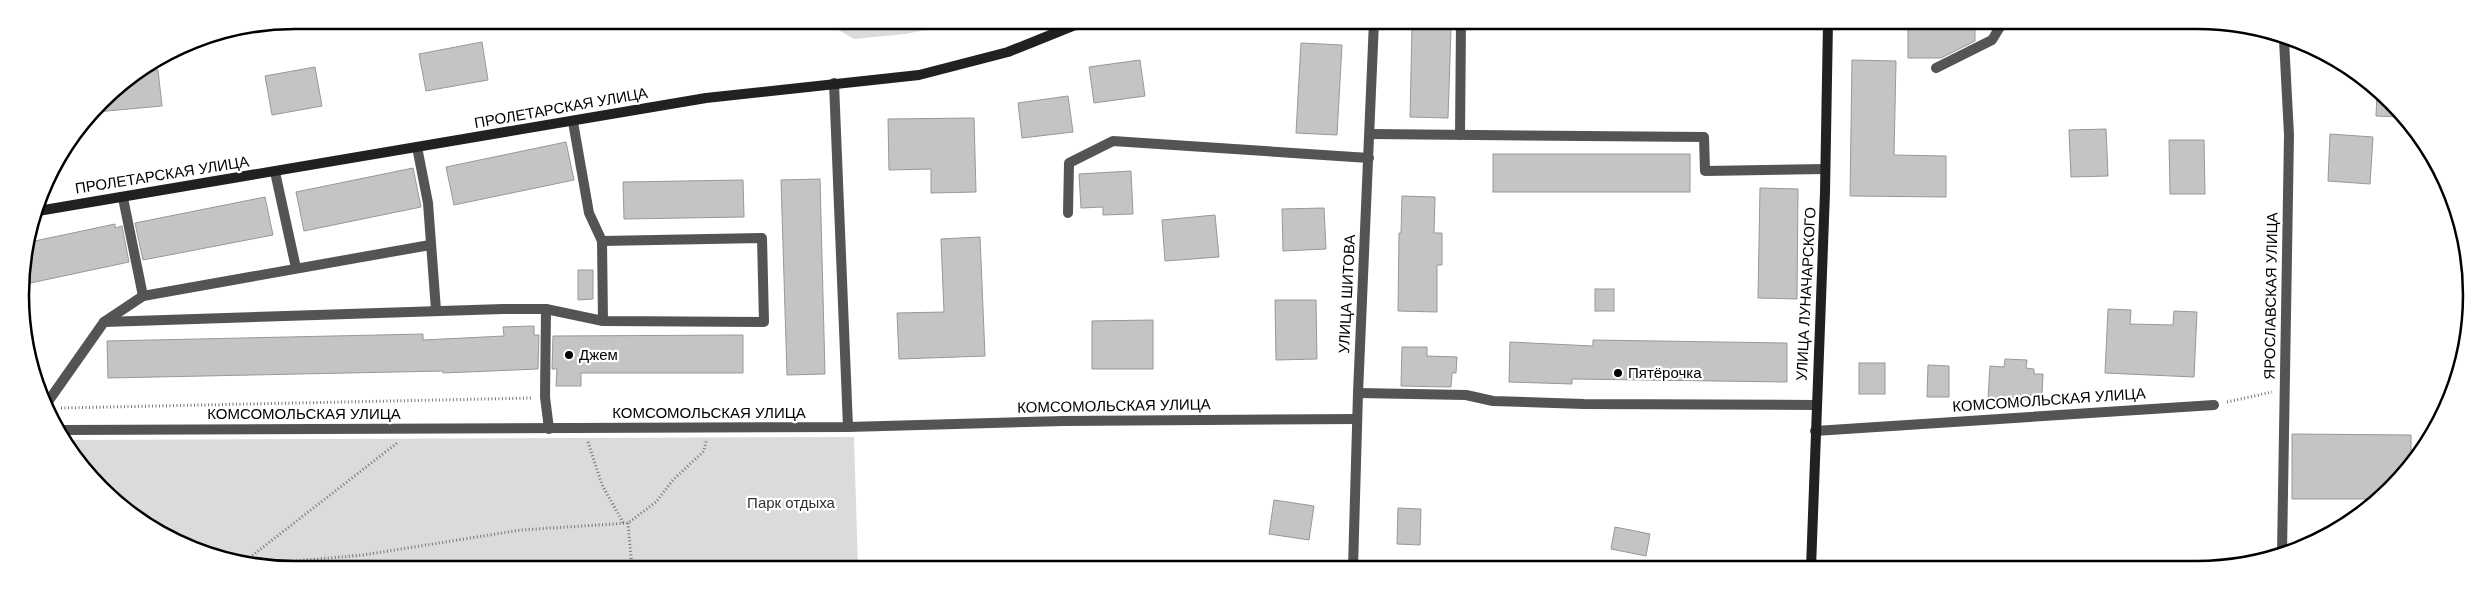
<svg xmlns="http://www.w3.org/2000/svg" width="2492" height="590" font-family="Arial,sans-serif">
	<rect width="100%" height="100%" fill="#fff"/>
	<g fill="#dbdbdb">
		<polygon points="823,21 962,21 957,24 905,34 854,39"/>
		<polygon points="854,437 858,568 259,568 157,533 77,463 69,446 73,440"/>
	</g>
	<g fill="#c4c4c4" stroke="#989898">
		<polygon points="1925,22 1958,22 1958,27 1975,27 1975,41 1941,58 1908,58 1908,29 1925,29"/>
		<polygon points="1412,28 1451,29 1448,118 1410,117"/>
		<polygon points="482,42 488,80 426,91 419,54"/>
		<polygon points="1301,43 1342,45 1337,135 1296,133"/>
		<polygon points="1140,60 1145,96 1094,103 1089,67"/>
		<polygon points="1852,60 1896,61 1894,155 1946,156 1946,197 1850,196"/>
		<polygon points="315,67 322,106 272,115 265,76"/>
		<polygon points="158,70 162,106 96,112 113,88 141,72"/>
		<polygon points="2377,94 2388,104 2403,117 2376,116"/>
		<polygon points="1068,96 1073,132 1022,138 1018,103"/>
		<polygon points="974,118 976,192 931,193 931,169 889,170 888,119"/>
		<polygon points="2106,129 2108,176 2071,177 2069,130"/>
		<polygon points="2330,134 2373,137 2370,184 2328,181"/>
		<polygon points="2169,140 2204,140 2205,194 2170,194"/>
		<polygon points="566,142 574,180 454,205 446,167"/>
		<rect x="1493" y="154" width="197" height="38"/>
		<polygon points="413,168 421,207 304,231 296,192"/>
		<polygon points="1131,171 1133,214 1103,215 1103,207 1081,208 1079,174"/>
		<polygon points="820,179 825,374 787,375 781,180"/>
		<polygon points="743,180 744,217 624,219 623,182"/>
		<polygon points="1760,188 1798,189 1797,299 1758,298"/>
		<polygon points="1402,196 1435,197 1434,233 1442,233 1442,265 1437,265 1437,312 1398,311 1399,233 1401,233"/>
		<polygon points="265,197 273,235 143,260 135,223"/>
		<polygon points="1324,208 1326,249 1283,251 1282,209"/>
		<polygon points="1215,215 1219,257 1165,261 1162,220"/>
		<polygon points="115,224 115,228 122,226 129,262 21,285 21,277 30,242"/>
		<polygon points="980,237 985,356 899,359 897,313 944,312 941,239"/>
		<polygon points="578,270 593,270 593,299 578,300"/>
		<rect x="1595" y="289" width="19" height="22"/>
		<polygon points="1275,300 1316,300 1317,359 1276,360"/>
		<polygon points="2108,309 2131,310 2130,324 2173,325 2174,311 2197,312 2194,377 2105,373"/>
		<polygon points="1153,320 1153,369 1092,369 1092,321"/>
		<polygon points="534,326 534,335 539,335 538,369 443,373 443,371 108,378 107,341 423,334 423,340 504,336 503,327"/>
		<polygon points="743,335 743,373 581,373 581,386 556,386 557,369 552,369 553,336"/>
		<polygon points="1593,340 1787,343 1787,382 1572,379 1572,384 1509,382 1510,342 1593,346"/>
		<polygon points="1402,347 1427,347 1427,356 1457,357 1456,373 1452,373 1451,387 1401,386"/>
		<polygon points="2005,359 2027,360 2026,368 2034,369 2034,374 2043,374 2042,395 2030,395 2030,400 1988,399 1990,366 2004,367"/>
		<rect x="1859" y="363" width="26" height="31"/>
		<polygon points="1928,365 1949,366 1949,397 1927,397"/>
		<polygon points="2292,434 2411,435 2411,463 2391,490 2378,499 2292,499"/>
		<polygon points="1274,500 1314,506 1309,540 1269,534"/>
		<polygon points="1398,508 1421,509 1420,545 1397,544"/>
		<polygon points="1615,527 1650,534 1646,556 1611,549"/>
	</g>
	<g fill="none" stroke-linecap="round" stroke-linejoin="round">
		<g stroke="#767676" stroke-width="3" stroke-dasharray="1 2.5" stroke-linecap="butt">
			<polyline points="2227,402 2272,392"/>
			<polyline points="61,408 532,398"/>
			<polyline points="588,442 602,485 624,524"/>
			<polyline points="628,523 632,568"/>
			<polyline points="244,562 397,443"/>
			<polyline points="244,563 294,561 363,555 521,530 628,523 656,502 673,480 704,451 706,441"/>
		</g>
		<g stroke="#545454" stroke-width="10">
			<polyline points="1936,68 1992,40 2003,22"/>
			<polyline points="834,83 848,427"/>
			<polyline points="573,122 589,213 602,241 603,321"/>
			<polyline points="1370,134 1704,137 1705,171 1825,169"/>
			<polyline points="1460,135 1461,21"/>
			<polyline points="417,147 428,203 436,310"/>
			<polyline points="275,172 296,268"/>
			<polyline points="123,198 143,296"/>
			<polyline points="1068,213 1069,163 1113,141 1369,158"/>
			<polyline points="546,309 545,397 549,429"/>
			<polyline points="104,322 503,309 546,309 603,321 764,322 762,238 602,241"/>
			<polyline points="47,403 104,322 143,296 430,245"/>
		</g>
		<g stroke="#545454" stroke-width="10">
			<polyline points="1358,393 1466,395 1493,401 1584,404 1816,405"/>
			<polyline points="61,430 848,427 1063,421 1357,419"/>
			<polyline points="1815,431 2214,405"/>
			<polyline points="2282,553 2289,135 2284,40"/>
			<polyline points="1353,568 1358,393 1374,21"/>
		</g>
		<g stroke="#212121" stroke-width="10">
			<polyline points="38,211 706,98 919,75 1008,52 1085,21"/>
			<polyline points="1811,568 1825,192 1828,22"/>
		</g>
	</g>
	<g fill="#000" stroke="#fff" stroke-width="2">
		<circle cx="569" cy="355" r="5"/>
		<circle cx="1618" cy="373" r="5"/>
	</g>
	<g text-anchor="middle" stroke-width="4.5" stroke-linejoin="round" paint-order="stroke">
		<g font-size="15" fill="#000" stroke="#fff">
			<text transform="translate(561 108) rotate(-10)" y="5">ПРОЛЕТАРСКАЯ УЛИЦА</text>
			<text transform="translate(162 175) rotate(-9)" y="5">ПРОЛЕТАРСКАЯ УЛИЦА</text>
			<text transform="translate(1347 294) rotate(-87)" y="5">УЛИЦА ШИТОВА</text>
			<text transform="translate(1806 294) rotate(-87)" y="5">УЛИЦА ЛУНАЧАРСКОГО</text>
			<text transform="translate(2271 296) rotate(-89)" y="5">ЯРОСЛАВСКАЯ УЛИЦА</text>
			<text transform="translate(2049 400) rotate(-4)" y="5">КОМСОМОЛЬСКАЯ УЛИЦА</text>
			<text transform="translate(1114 406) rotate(-1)" y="5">КОМСОМОЛЬСКАЯ УЛИЦА</text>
			<text x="709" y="418">КОМСОМОЛЬСКАЯ УЛИЦА</text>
			<text x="304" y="419">КОМСОМОЛЬСКАЯ УЛИЦА</text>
		</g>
		<g font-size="15" fill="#000" stroke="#fff" text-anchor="start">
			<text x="579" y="360">Джем</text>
			<text x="1628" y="378">Пятёрочка</text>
		</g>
		<g font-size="15" fill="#323232" stroke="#fff">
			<text x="791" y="508">Парк отдыха</text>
		</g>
	</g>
	<path d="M0 0H2492V590H0ZM295 29H2197A266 266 0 0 1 2463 295V295A266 266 0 0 1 2197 561H295A266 266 0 0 1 29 295V295A266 266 0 0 1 295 29Z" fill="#fff" fill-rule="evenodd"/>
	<path fill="none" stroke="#000" stroke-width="2.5" d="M295 29H2197A266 266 0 0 1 2463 295V295A266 266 0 0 1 2197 561H295A266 266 0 0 1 29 295V295A266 266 0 0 1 295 29Z"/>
</svg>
